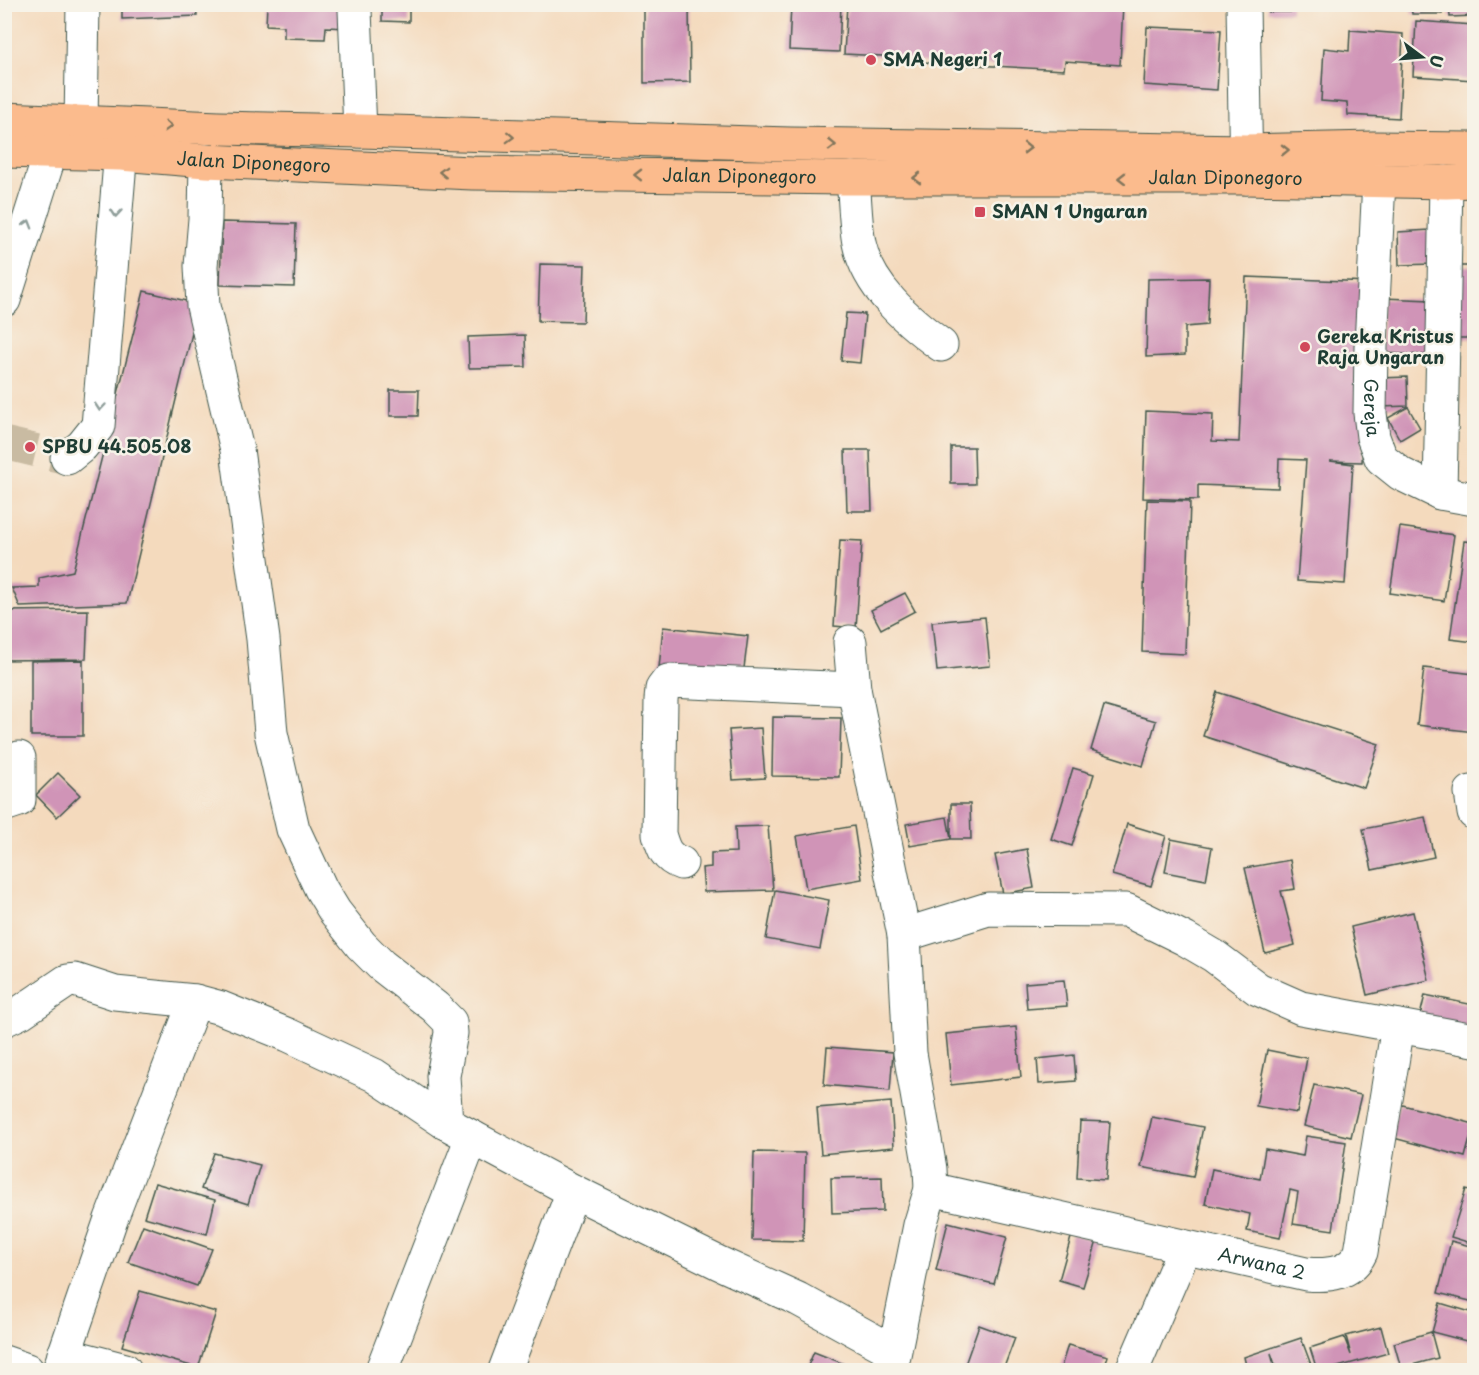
<svg xmlns="http://www.w3.org/2000/svg" width="1479" height="1375" font-family="'Playpen Sans',sans-serif">
	<rect width="100%" height="100%" fill="#f7f3e8"/>
	<filter id="ink" filterUnits="userSpaceOnUse"><feTurbulence type="fractalNoise" baseFrequency=".0167" numOctaves="2"/><feDisplacementMap in="SourceGraphic" scale="12" xChannelSelector="R" yChannelSelector="G"/><feConvolveMatrix kernelMatrix="1 2 1 2 8 2 1 2 1" color-interpolation-filters="sRGB"/></filter>
	<filter id="wash" filterUnits="userSpaceOnUse"><feTurbulence type="fractalNoise" baseFrequency=".008" numOctaves="4" result="noise"/><feDisplacementMap in="SourceGraphic" scale="24" xChannelSelector="R" yChannelSelector="G"/><feGaussianBlur stdDeviation="1.35" result="paint"/><feColorMatrix in="noise" values="0 0 0 0 0 0 0 0 0 0 0 0 0 0 0 0 0 1.4 0 .05"/><feComposite in="paint" operator="in"/></filter>
	<g filter="url(#wash)">
		<rect width="100%" height="100%" fill="#f4dabd"/>
		<g id="blocks">
			<g fill="#d094b7">
				<polygon points="382,4 409,4 409,22 382,21"/>
				<polygon points="644,4 689,4 690,82 644,83"/>
				<polygon points="791,4 841,4 839,52 789,50"/>
				<polygon points="847,4 950,4 1083,9 1083,4 1123,4 1120,65 1065,61 1064,70 902,61 902,57 844,54"/>
				<polygon points="1411,4 1442,4 1442,14 1412,14"/>
				<polygon points="1449,4 1474,4 1474,16 1450,17"/>
				<polygon points="122,5 196,5 197,16 122,19"/>
				<polygon points="267,5 349,5 348,28 326,27 325,39 284,38 284,26 266,25"/>
				<rect x="1268" y="5" width="23" height="7"/>
				<polygon points="1416,21 1474,25 1474,80 1413,76"/>
				<polygon points="1147,27 1221,30 1217,90 1144,85"/>
				<polygon points="1350,30 1403,34 1399,118 1348,115 1347,103 1321,101 1324,48 1349,51"/>
				<polygon points="222,222 296,224 294,287 220,285"/>
				<polygon points="1430,230 1432,264 1399,265 1398,232"/>
				<polygon points="540,264 585,265 583,322 538,321"/>
				<polygon points="1456,266 1474,266 1474,344 1473,344 1472,338 1455,338"/>
				<polygon points="1246,277 1370,282 1362,462 1330,461 1353,464 1345,584 1297,581 1306,460 1279,459 1278,488 1198,485 1198,500 1143,498 1146,411 1213,414 1212,441 1239,442"/>
				<polygon points="1209,278 1207,325 1185,327 1185,355 1146,357 1148,279"/>
				<polygon points="144,291 199,304 127,603 20,607 12,588 39,587 39,578 73,571"/>
				<polygon points="1383,298 1430,300 1427,355 1380,353"/>
				<polygon points="846,313 865,314 860,363 841,361"/>
				<polygon points="525,335 526,367 469,368 468,337"/>
				<polygon points="1407,377 1408,406 1381,407 1380,378"/>
				<polygon points="390,390 419,390 418,416 390,416"/>
				<polygon points="1408,407 1420,428 1400,440 1388,418"/>
				<polygon points="951,447 974,447 975,484 951,484"/>
				<polygon points="845,450 870,450 872,511 847,511"/>
				<polygon points="1147,500 1190,501 1185,654 1142,652"/>
				<polygon points="1400,527 1454,535 1444,601 1390,593"/>
				<polygon points="840,540 862,541 856,628 834,626"/>
				<polygon points="1464,541 1474,542 1474,642 1450,639"/>
				<polygon points="905,593 915,611 881,629 871,610"/>
				<polygon points="88,610 86,659 4,660 4,611"/>
				<polygon points="985,617 990,666 937,671 932,622"/>
				<polygon points="663,627 748,636 743,676 659,668"/>
				<polygon points="83,660 83,736 31,736 31,661"/>
				<polygon points="1424,668 1474,674 1474,732 1417,725"/>
				<polygon points="1217,692 1379,744 1364,788 1203,736"/>
				<polygon points="1104,706 1156,721 1143,766 1091,750"/>
				<polygon points="773,717 841,718 839,777 772,776"/>
				<polygon points="761,728 765,778 733,780 729,730"/>
				<polygon points="1073,768 1094,774 1072,846 1051,839"/>
				<polygon points="58,773 80,795 57,817 36,795"/>
				<polygon points="951,804 970,804 971,839 951,839 910,846 906,824 947,817 951,839"/>
				<polygon points="1425,817 1434,857 1372,870 1363,829"/>
				<polygon points="1127,824 1166,836 1151,886 1112,875"/>
				<polygon points="768,826 773,890 704,892 702,868 711,867 711,853 736,852 735,827"/>
				<polygon points="854,826 862,879 806,889 797,836"/>
				<polygon points="1171,839 1212,847 1206,880 1165,872"/>
				<polygon points="1027,849 1034,888 1003,894 995,855"/>
				<polygon points="1290,860 1295,889 1281,891 1295,945 1265,953 1245,868"/>
				<polygon points="775,890 829,900 820,949 766,939"/>
				<polygon points="1413,912 1429,980 1367,995 1351,927"/>
				<polygon points="1064,980 1067,1006 1027,1009 1025,983"/>
				<polygon points="1425,995 1474,1005 1474,1031 1419,1020"/>
				<polygon points="1016,1027 1021,1077 951,1085 946,1034"/>
				<polygon points="827,1047 893,1052 890,1091 824,1085"/>
				<polygon points="1267,1050 1307,1058 1297,1113 1256,1106"/>
				<polygon points="1074,1055 1076,1081 1039,1084 1037,1059"/>
				<polygon points="1314,1085 1361,1095 1351,1137 1304,1126"/>
				<polygon points="891,1102 894,1147 821,1154 817,1108"/>
				<polygon points="1399,1104 1474,1124 1465,1157 1390,1137"/>
				<polygon points="1152,1117 1203,1127 1193,1177 1141,1167"/>
				<polygon points="1080,1121 1110,1122 1106,1180 1077,1178"/>
				<polygon points="1306,1136 1346,1142 1333,1230 1293,1224 1298,1192 1290,1190 1280,1238 1247,1231 1250,1214 1205,1204 1212,1169 1260,1179 1265,1149 1303,1156"/>
				<polygon points="754,1152 805,1153 803,1241 752,1240"/>
				<polygon points="214,1153 260,1165 248,1204 201,1189"/>
				<polygon points="882,1177 883,1211 832,1213 831,1178"/>
				<polygon points="155,1183 215,1200 207,1234 144,1217"/>
				<polygon points="1466,1189 1474,1191 1474,1244 1451,1237"/>
				<polygon points="948,1222 1007,1237 994,1284 936,1270"/>
				<polygon points="143,1225 212,1249 197,1286 128,1262"/>
				<polygon points="1072,1234 1097,1241 1083,1287 1059,1280"/>
				<polygon points="1451,1241 1474,1247 1474,1302 1438,1293"/>
				<polygon points="140,1291 216,1312 198,1368 122,1346"/>
				<polygon points="1440,1303 1474,1313 1474,1343 1432,1332"/>
				<polygon points="979,1325 1015,1338 1003,1370 963,1370"/>
				<polygon points="1381,1327 1388,1353 1327,1370 1317,1370 1310,1348 1344,1337 1351,1355 1346,1336"/>
				<polygon points="1431,1332 1438,1358 1401,1368 1394,1343"/>
				<polygon points="1301,1338 1313,1370 1277,1370 1271,1353 1275,1370 1247,1370 1244,1357"/>
				<polygon points="1068,1345 1108,1356 1103,1370 1060,1370"/>
				<polygon points="814,1352 852,1367 850,1370 806,1370"/>
			</g>
		</g>
	</g>
	<g filter="url(#ink)">
		<use href="#blocks" fill-opacity="0" stroke="#3f5549" stroke-width="1.5"/>
		<g fill="none" stroke-linecap="round" stroke-linejoin="round">
			<polyline stroke="#c9bba2" stroke-width="33" stroke-dasharray="33 16" stroke-linecap="butt" points="4,443 67,458"/>
			<g stroke="#3f5549" stroke-width="35">
				<g id="minor">
					<polyline points="1243,4 1246,178"/>
					<polyline points="355,10 360,131"/>
					<polyline points="81,123 83,4"/>
					<polyline points="206,161 205,219 201,266 203,306 237,450 263,639 271,733 293,829 321,889 335,912 361,945 381,965 435,1007 450,1022 451,1033 443,1076 446,1123"/>
					<path d="M853,178C855,199 855,222 859,243C868,287 907,320 941,345"/>
					<path id="s1" d="M1379,180L1371,346L1370,413L1373,437L1381,458L1401,474L1440,493L1474,499"/>
					<polyline points="4,300 51,151 53,126"/>
					<polyline points="67,458 82,446 98,426 123,126"/>
					<polyline points="1440,493 1446,182"/>
					<polyline points="850,642 854,689 904,935 910,1053 930,1169 931,1189 920,1225 891,1370"/>
					<polyline points="1471,792 1474,813"/>
					<polyline points="4,805 19,800 19,758"/>
					<path d="M681,863C666,858 663,848 659,834L661,700L662,689L668,681L854,689"/>
					<polyline points="904,935 988,909 1126,910 1185,939 1214,956 1258,989 1301,1008 1474,1040"/>
					<polyline points="4,1020 21,1012 67,981 75,980 115,993 195,1001"/>
					<path id="s2" d="M931,1189L1306,1274C1329,1276 1351,1274 1361,1252L1398,1026"/>
					<polyline points="64,1354 125,1370"/>
					<polyline points="4,1362 27,1370"/>
					<polyline points="59,1370 111,1219 195,1001 221,1008 288,1035 374,1075 446,1123 472,1137 573,1191 719,1263 798,1299 893,1351"/>
					<polyline points="382,1370 472,1137"/>
					<polyline points="505,1370 573,1191"/>
					<polyline points="1132,1370 1185,1247"/>
				</g>
			</g>
			<g stroke="#3f5549" stroke-width="35">
				<g id="highway">
					<polyline points="4,119 219,128 360,131 791,144 1246,151 1373,148 1474,149"/>
					<path id="s3" d="M4,151L121,154L206,161L472,173L843,178H1246L1446,182L1474,181"/>
				</g>
			</g>
			<use href="#minor" stroke="#fff" stroke-width="33"/>
			<use href="#highway" stroke="#fbbb8d" stroke-width="33"/>
		</g>
		<defs><path id="oneway-chevron" d="M-2-3.5L2.5 0L-2 3.5" fill="none" stroke-width="1.6" stroke-linecap="round" stroke-linejoin="round" transform="scale(1.5)"/></defs>
		<g stroke="#82765c">
			<use href="#oneway-chevron" transform="translate(168 126) rotate(2)"/>
			<use href="#oneway-chevron" transform="translate(510 137) rotate(2)"/>
			<use href="#oneway-chevron" transform="translate(832 145) rotate(1)"/>
			<use href="#oneway-chevron" transform="translate(1027 148) rotate(1)"/>
			<use href="#oneway-chevron" transform="translate(1285 150) rotate(-1)"/>
			<use href="#oneway-chevron" transform="translate(443 172) rotate(-178)"/>
			<use href="#oneway-chevron" transform="translate(638 175) rotate(-179)"/>
			<use href="#oneway-chevron" transform="translate(917 178) rotate(180)"/>
			<use href="#oneway-chevron" transform="translate(1122 178) rotate(180)"/>
		</g>
		<g stroke="#8f9e9a">
			<use href="#oneway-chevron" transform="translate(116 213) rotate(95)"/>
			<use href="#oneway-chevron" transform="translate(28 224) rotate(-73)"/>
			<use href="#oneway-chevron" transform="translate(100 407) rotate(95)"/>
		</g>
	</g>
	<g fill="#d1495b" stroke="#f7f3e8" stroke-width="2">
		<circle cx="871" cy="60" r="6"/>
		<rect x="974" y="206" width="12" height="12" rx="3"/>
		<circle cx="1305" cy="347" r="6"/>
		<circle cx="30" cy="447" r="6"/>
	</g>
	<g text-anchor="middle" stroke-width="5" stroke-linejoin="round" paint-order="stroke">
		<g font-size="18" font-weight="bold" fill="#1f3d34" stroke="#f7f3e8" text-anchor="start">
			<text x="883" y="66">SMA Negeri 1</text>
			<text x="992" y="218">SMAN 1 Ungaran</text>
			<text x="1317" y="343">Gereka Kristus<tspan x="1317" dy="21">Raja Ungaran</tspan></text>
			<text x="42" y="453">SPBU 44.505.08</text>
		</g>
		<g font-size="18" fill="#1f3d34" stroke="#f7f3e8">
			<text dy="6" stroke="none"><textPath href="#s3" startOffset="250">Jalan Diponegoro</textPath></text>
			<text dy="6" stroke="none"><textPath href="#s3" startOffset="736">Jalan Diponegoro</textPath></text>
			<text dy="6" stroke="none"><textPath href="#s3" startOffset="1222">Jalan Diponegoro</textPath></text>
			<text dy="6" stroke="none"><textPath href="#s1" startOffset="228">Gereja</textPath></text>
			<text dy="6" stroke="none"><textPath href="#s2" startOffset="339">Arwana 2</textPath></text>
		</g>
	</g>
	<rect width="1479" height="1375" fill="none" stroke="#f7f3e8" stroke-width="24"/>
	<g transform="translate(1422 57) rotate(106)" stroke="#f7f3e8" stroke-width="4.5" paint-order="stroke">
	<path d="M0-4.5L10 22L0 15L-10 22Z" fill="#1f3d34"/>
	<text y="-9" font-size="16" font-weight="bold" text-anchor="middle" fill="#1f3d34">U</text>
	</g>
</svg>
